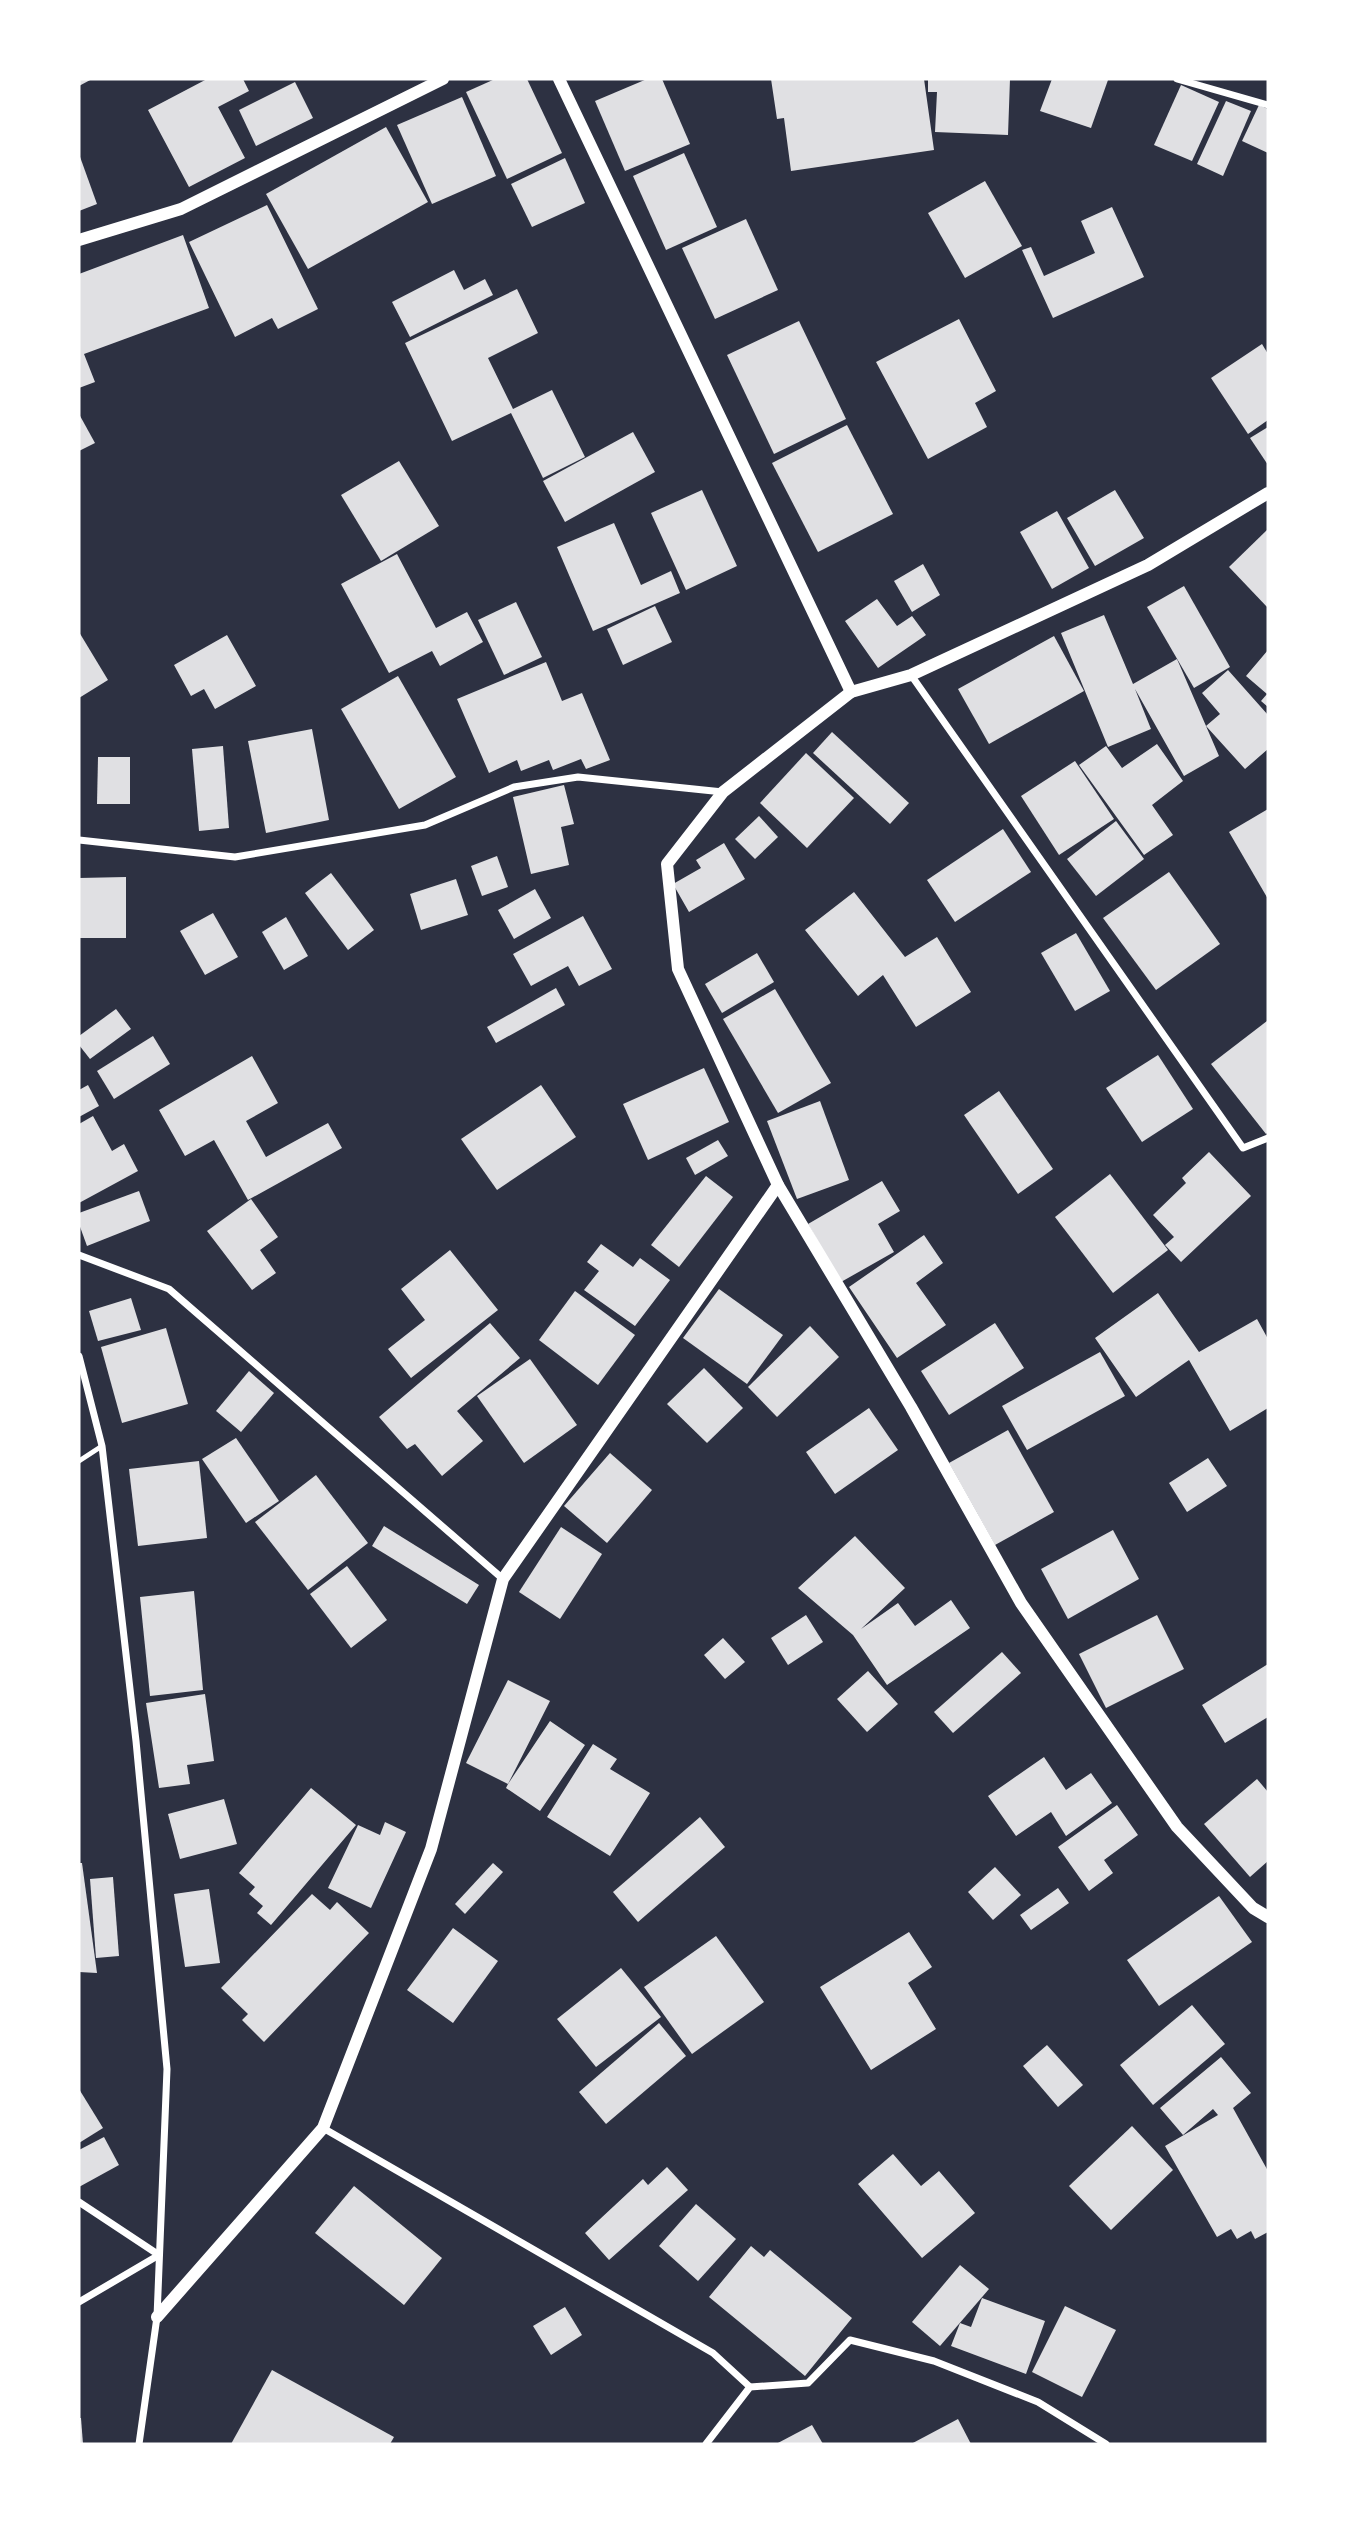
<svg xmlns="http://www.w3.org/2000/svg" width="1347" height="2523" font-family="Rubik,sans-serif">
	<rect width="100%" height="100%" fill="#2d3142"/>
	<g fill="#e0e0e3">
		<polygon points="79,79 92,79 79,86"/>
		<polygon points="207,79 243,79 249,91 218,107 245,158 189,187 148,110"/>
		<polygon points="495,79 527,79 562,153 507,179 466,92"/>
		<polygon points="647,79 662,79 690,144 625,171 595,101"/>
		<polygon points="771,79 924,79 934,150 791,171 784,118 777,119"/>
		<polygon points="928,79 1010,79 1008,135 935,132 937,92 928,92"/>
		<polygon points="1052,79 1108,80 1091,128 1040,111"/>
		<polygon points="295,82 313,118 256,146 239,110"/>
		<polygon points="1181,85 1219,102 1192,161 1154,145"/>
		<polygon points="462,97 496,176 432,204 397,125"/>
		<polygon points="1226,101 1251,111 1223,176 1197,164"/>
		<polygon points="1259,105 1268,109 1268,153 1242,141"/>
		<polygon points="386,127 428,202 308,269 266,194"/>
		<polygon points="684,153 717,227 666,250 633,176"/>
		<polygon points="79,154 97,204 79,211"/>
		<polygon points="565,158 585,203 532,227 511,184"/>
		<polygon points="985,181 1022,246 965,278 928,213"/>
		<polygon points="267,205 318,309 278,329 272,318 235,337 189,242"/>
		<polygon points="1112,207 1144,277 1053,318 1022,250 1031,247 1044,276 1095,253 1081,221"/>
		<polygon points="746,219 778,290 715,319 682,248"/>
		<polygon points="183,235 209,308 84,354 95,382 79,388 79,274"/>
		<polygon points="454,270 464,290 485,279 493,295 410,337 392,302"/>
		<polygon points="517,289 538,333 488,358 513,409 552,390 585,457 543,478 511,413 452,441 405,343"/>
		<polygon points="959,319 996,391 975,403 987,427 928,459 876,362"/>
		<polygon points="799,321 846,419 774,454 727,355"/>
		<polygon points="1262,344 1268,354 1268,420 1248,434 1211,378"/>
		<polygon points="79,414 95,443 79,451"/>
		<polygon points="847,425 893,514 818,552 772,463"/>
		<polygon points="1268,427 1268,465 1250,438"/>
		<polygon points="633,432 655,472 565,522 543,481"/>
		<polygon points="399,461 439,526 381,561 341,495"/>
		<polygon points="702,490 737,566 686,590 651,513"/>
		<polygon points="1115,490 1144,538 1095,566 1067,518"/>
		<polygon points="1057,511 1089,568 1052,589 1020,532"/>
		<polygon points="614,523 641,585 671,571 680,593 593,631 557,547"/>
		<polygon points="1268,529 1268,608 1229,567"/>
		<polygon points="397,554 436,628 467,612 483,642 440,666 432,651 389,673 341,584"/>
		<polygon points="923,564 940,595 912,612 894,581"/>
		<polygon points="1184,586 1230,667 1194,688 1147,607"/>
		<polygon points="877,599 897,626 912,616 926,635 878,668 845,621"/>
		<polygon points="516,602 542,657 504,675 478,620"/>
		<polygon points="655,606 672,642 623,665 607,629"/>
		<polygon points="1104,615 1133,684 1177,659 1219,756 1184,776 1135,689 1151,729 1108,747 1061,633"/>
		<polygon points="79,632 108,680 79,698"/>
		<polygon points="227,635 256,686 215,709 204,689 191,696 174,665"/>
		<polygon points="1054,636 1084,691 989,744 958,689"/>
		<polygon points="1268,650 1268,707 1261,701 1267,694 1246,676"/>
		<polygon points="546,662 562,701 582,693 610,760 586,769 581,759 553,770 549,760 521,771 517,760 489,773 457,699"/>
		<polygon points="1228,670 1268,715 1268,749 1245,769 1206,726 1220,714 1202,693"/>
		<polygon points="398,676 456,777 399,809 341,709"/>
		<polygon points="312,729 329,820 266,833 248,741"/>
		<polygon points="832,732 909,803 890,824 813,753"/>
		<polygon points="1157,744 1183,781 1152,805 1173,835 1144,855 1079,765 1106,746 1122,768"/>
		<polygon points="223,746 229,828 199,831 192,749"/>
		<polygon points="806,753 854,798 807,848 760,803"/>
		<polygon points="98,757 130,757 130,804 97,804"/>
		<polygon points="1075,761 1114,819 1059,855 1021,796"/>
		<polygon points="564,785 574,824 561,827 569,865 531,874 513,797"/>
		<polygon points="1268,809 1268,899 1229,832"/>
		<polygon points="759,816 778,837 755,859 735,839"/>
		<polygon points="1116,821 1144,859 1096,896 1067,859"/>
		<polygon points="1003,829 1031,872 955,922 927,880"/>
		<polygon points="724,843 745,879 689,912 673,884 701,868 696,860"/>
		<polygon points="497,856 508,887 482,896 471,866"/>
		<polygon points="1169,872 1220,944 1156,990 1103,918"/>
		<polygon points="331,873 374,930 348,950 305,893"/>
		<polygon points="126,877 126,938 79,938 79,878"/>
		<polygon points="456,879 468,915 421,930 410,894"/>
		<polygon points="535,889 551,918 514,939 498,910"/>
		<polygon points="854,892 905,957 937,937 971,992 916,1027 883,975 858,996 805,930"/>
		<polygon points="213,913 238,957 205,975 180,931"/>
		<polygon points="583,916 612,969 579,986 568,966 531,986 513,954"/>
		<polygon points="286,917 308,956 284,970 262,932"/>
		<polygon points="1076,933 1110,991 1075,1011 1041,953"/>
		<polygon points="757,953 774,982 722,1013 705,984"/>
		<polygon points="556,988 565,1005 496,1043 487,1027"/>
		<polygon points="775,989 831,1083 778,1113 723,1019"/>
		<polygon points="116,1009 131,1029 90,1059 79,1045 79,1036"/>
		<polygon points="1267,1021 1268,1132 1266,1134 1211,1064"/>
		<polygon points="153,1036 170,1064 114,1099 97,1071"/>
		<polygon points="1158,1055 1193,1109 1142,1142 1106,1088"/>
		<polygon points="252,1056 278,1103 246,1121 266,1157 328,1123 342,1148 248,1200 214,1140 185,1156 159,1110"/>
		<polygon points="704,1068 729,1122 648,1160 623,1104"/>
		<polygon points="88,1085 99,1106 79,1117 79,1090"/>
		<polygon points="541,1085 576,1137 497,1190 461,1139"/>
		<polygon points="999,1091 1053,1169 1018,1194 964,1115"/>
		<polygon points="820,1101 849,1180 797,1199 767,1121"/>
		<polygon points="93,1116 112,1151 124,1144 138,1171 79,1203 79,1124"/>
		<polygon points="718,1140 728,1156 695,1175 686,1158"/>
		<polygon points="1209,1152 1251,1196 1181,1262 1165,1245 1174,1237 1153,1215 1186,1183 1182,1178"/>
		<polygon points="1110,1174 1168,1250 1113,1293 1055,1217"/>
		<polygon points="706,1176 733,1197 679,1267 651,1245"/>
		<polygon points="882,1181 900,1211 878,1224 894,1252 841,1282 808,1224"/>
		<polygon points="139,1191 150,1221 87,1246 79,1224 79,1213"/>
		<polygon points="251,1199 278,1237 260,1250 276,1273 252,1290 207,1231"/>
		<polygon points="924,1235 943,1263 916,1283 946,1325 897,1358 849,1287"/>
		<polygon points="601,1244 633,1267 640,1258 670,1280 635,1326 584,1290 599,1271 587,1262"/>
		<polygon points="450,1250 498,1310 411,1378 388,1349 425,1320 401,1289"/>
		<polygon points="719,1289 783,1335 747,1384 683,1338"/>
		<polygon points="575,1291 635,1335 598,1385 539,1340"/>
		<polygon points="1158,1293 1199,1352 1257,1319 1268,1339 1268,1408 1230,1431 1189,1360 1136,1397 1095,1338"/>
		<polygon points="131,1298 141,1330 98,1341 89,1311"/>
		<polygon points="490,1323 520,1358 457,1411 483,1441 442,1476 415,1444 407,1449 379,1417"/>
		<polygon points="995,1323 1024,1368 949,1415 921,1371"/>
		<polygon points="810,1326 839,1357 777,1417 748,1387"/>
		<polygon points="166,1328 188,1404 122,1423 101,1347"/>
		<polygon points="1100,1352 1125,1396 1027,1450 1002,1406"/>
		<polygon points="530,1359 577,1425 524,1463 477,1396"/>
		<polygon points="704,1368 743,1408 707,1443 667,1404"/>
		<polygon points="249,1371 274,1393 241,1432 216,1411"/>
		<polygon points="869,1408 898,1450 835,1494 806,1452"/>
		<polygon points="1008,1430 1054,1512 995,1545 949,1463"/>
		<polygon points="236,1438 279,1501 246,1523 202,1459"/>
		<polygon points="610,1453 652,1490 607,1543 564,1506"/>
		<polygon points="1208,1458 1227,1486 1187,1512 1169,1483"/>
		<polygon points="199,1461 207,1538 138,1546 129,1469"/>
		<polygon points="316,1475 368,1543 308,1590 255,1522"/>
		<polygon points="384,1526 479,1585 467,1604 372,1546"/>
		<polygon points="561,1527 602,1554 560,1619 519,1592"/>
		<polygon points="1113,1530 1139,1579 1068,1619 1041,1569"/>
		<polygon points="855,1536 905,1588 861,1629 898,1603 915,1626 951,1600 970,1628 887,1685 853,1635 798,1588"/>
		<polygon points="347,1566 387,1620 351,1648 310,1594"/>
		<polygon points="194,1591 203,1690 150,1696 140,1597"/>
		<polygon points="806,1615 823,1642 788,1665 771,1638"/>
		<polygon points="1157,1615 1184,1669 1106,1708 1079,1654"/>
		<polygon points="723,1638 745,1662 725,1679 704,1655"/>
		<polygon points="1002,1652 1021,1673 953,1733 934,1712"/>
		<polygon points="1268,1664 1268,1717 1225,1743 1202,1705"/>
		<polygon points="868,1671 898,1704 867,1732 837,1699"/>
		<polygon points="508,1680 550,1701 508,1784 550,1721 585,1745 540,1811 506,1788 508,1784 466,1763"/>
		<polygon points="205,1694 214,1761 187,1765 190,1784 159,1788 146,1703"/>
		<polygon points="593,1744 617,1759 610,1769 650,1793 610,1856 547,1817"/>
		<polygon points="1044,1757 1066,1790 1091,1773 1112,1803 1066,1836 1051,1812 1016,1836 988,1796"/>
		<polygon points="1257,1779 1268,1792 1268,1861 1250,1877 1204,1824"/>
		<polygon points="311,1788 356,1825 271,1925 257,1913 263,1906 249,1894 255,1887 239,1873"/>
		<polygon points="224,1799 237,1844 180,1859 168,1814"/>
		<polygon points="1117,1805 1138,1835 1104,1860 1113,1873 1089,1891 1058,1847"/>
		<polygon points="700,1817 725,1847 638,1922 613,1892"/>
		<polygon points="385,1822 406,1832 371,1908 328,1888 358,1825 380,1835"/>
		<polygon points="79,1863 82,1863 97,1973 79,1972"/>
		<polygon points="493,1863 503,1872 465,1914 455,1904"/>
		<polygon points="995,1867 1021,1895 993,1920 968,1892"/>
		<polygon points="113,1877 119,1956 96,1958 90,1879"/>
		<polygon points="1058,1888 1069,1903 1031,1930 1020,1915"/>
		<polygon points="209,1889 220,1963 185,1967 174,1894"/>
		<polygon points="312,1894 330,1910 337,1902 369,1933 264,2042 242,2020 248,2014 221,1988"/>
		<polygon points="1219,1896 1252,1942 1159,2006 1127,1960"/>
		<polygon points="453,1928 498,1961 453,2023 407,1990"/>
		<polygon points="909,1932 932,1967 908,1983 936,2029 871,2070 820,1987"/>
		<polygon points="716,1936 764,2002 692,2054 644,1987"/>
		<polygon points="621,1968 661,2017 596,2067 557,2019"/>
		<polygon points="1192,2005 1225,2044 1153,2105 1120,2065"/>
		<polygon points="659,2023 686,2056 606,2124 579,2092"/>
		<polygon points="1047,2045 1083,2085 1058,2107 1023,2066"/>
		<polygon points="1221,2057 1251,2093 1233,2108 1268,2171 1268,2232 1255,2239 1251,2231 1237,2239 1231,2229 1217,2237 1165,2146 1218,2115 1213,2109 1183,2135 1160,2108"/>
		<polygon points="79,2089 103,2128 79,2143"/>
		<polygon points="1132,2126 1173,2170 1111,2230 1069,2186"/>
		<polygon points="104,2137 119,2165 79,2187 79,2150"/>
		<polygon points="893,2154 921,2186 939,2171 975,2213 922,2258 858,2184"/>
		<polygon points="667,2167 688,2190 609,2260 585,2233 643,2179 648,2185"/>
		<polygon points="354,2186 442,2258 404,2305 315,2233"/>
		<polygon points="696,2204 736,2239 698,2281 659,2246"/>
		<polygon points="751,2246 764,2257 770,2250 852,2318 805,2376 709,2297"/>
		<polygon points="960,2265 989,2289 940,2346 912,2322"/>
		<polygon points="982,2298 1045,2321 1026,2374 951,2346 960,2323 971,2327"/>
		<polygon points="1065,2306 1116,2330 1082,2397 1032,2372"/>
		<polygon points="565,2307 582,2335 551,2355 533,2326"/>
		<polygon points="272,2370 394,2437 390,2444 231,2444"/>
		<polygon points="79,2418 81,2418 83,2444 79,2444"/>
		<polygon points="958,2419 971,2444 911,2444"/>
		<polygon points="812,2425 823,2444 776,2444"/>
	</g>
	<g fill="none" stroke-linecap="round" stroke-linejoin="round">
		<polyline stroke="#fff" stroke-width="5" points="79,1461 102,1446"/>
		<g stroke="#fff" stroke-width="7">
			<polyline points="1177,79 1268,105"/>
			<polyline points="911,675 1243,1148 1268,1138"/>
			<polyline points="79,840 235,857 425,825 514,787 578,777 723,792"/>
			<polyline points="79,1255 169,1289 503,1579"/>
			<polyline points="79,1356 102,1446 136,1741 167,2069 157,2317 139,2444"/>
			<polyline points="323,2128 713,2353 750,2387"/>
			<polyline points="79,2202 159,2255 79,2302"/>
			<polyline points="706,2444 750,2387 808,2383 850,2340 934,2361 1038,2402 1106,2444"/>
		</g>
		<g stroke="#fff" stroke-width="12">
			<polyline points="559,79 851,692"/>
			<polyline points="79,240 181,209 443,79"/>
			<polyline points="1268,493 1148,565 911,675 851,692 723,792 667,864 678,969 778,1185 911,1407 1021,1603 1177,1827 1253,1908 1268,1917"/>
			<polyline points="157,2317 323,2128 431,1849 503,1579 778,1185"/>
		</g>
	</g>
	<rect width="1347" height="2523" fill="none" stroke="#ffffff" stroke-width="161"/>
</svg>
